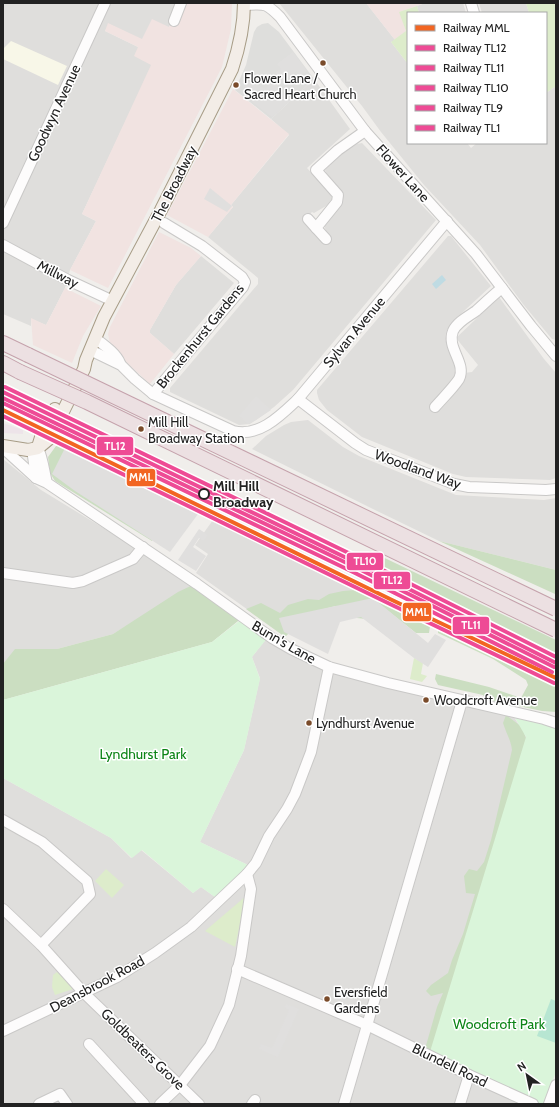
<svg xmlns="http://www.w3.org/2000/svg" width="559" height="1107" font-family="Cabin,sans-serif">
	<rect width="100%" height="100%" fill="#f0eeeb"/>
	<g fill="#dfdedc">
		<polygon points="3,3 180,3 169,27 142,40 109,24 105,31 138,47 152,65 82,214 96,221 70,270 65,288 46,325 31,319 31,326 3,314"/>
		<polygon points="279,3 366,3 395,40 391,42 408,64 408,143 467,143 471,148 477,143 546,143 546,93 556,86 556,340 552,339 523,304 480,245 424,185 381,132 362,106"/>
		<polygon points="425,3 463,3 466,13 419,13 417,6"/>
		<polygon points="479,3 526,3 529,13 482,13"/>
		<polygon points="314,79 350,129 307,168 331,194 332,199 326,206 314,213 312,212 303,221 324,243 330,236 326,231 324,225 341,204 325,170 343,153 357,144 362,143 436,220 293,390 274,407 256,420 250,424 239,425 170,392 170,388 258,284 258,278 208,237 233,207 231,205 289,135 271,119"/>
		<polygon points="448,236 451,236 491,286 451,323 447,330 446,338 449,352 457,365 464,373 472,372 478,365 456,338 499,297 544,359 556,373 556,478 550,480 466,477 453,474 362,437 327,410 319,400 317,393 317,390"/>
		<polygon points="201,256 234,283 174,354 150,333 150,330 176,285"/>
		<polygon points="308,420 343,447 359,456 456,495 544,500 556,498 556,570 439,541 375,510 252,449 266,436 284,425 291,422"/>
		<polygon points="3,459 41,490 195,584 113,634 57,649 3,675"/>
		<polygon points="213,520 267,548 360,591 265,622 196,573 208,554 195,545"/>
		<polygon points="269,635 329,668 511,712 526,737 533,1104 3,1104 3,778 111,838 131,858 141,850 193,893 201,887 215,897 248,878 248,865 200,842 244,750 260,678 252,657"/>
	</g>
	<g fill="#f1e3e1">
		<polygon points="180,3 232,3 231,29 222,67 108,288 70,270 96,221 82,214 151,65 134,56 138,47 105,31 108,23 142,39 152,19 169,27"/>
		<polygon points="366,3 425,3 400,12 406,31 395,40"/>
		<polygon points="233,89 289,134 231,205 233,207 208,237 167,215"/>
		<polygon points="159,232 191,248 201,256 176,285 150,330 150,333 174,354 150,384 114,351 110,343 108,334 110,327"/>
		<polygon points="65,288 101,306 83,336 72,363 33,345 31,318 46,325"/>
	</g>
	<polygon fill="#ede4e9" points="3,423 23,430 23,434 3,433"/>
	<polygon fill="#f8f7e8" points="11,41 67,66 58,85 3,59 3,49"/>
	<polygon fill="#dededc" points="268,23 279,32 314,79 271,119 235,90 246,65 254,32 257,27 262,24"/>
	<g fill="#ddeccb">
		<polygon points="526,3 556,3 556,86 546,93 546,13 529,13"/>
		<polygon points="417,6 419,13 408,13 408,64 391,42 406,31 399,12"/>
		<polygon points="414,658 423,663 421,674 427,676 422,682 410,679"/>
		<polygon points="106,869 124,885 112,898 95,881"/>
		<polygon points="246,896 235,947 205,931"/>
		<polygon points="57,972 73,986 73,989 55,995 52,987 53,975"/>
	</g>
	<g fill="#cbdec1">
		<polygon points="62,444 68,447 71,454 153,538 152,541 55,481 50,473 48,457 56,446"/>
		<polygon points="439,541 556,570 555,594"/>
		<polygon points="370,551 556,640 556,653 470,610 365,559"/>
		<polygon points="195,584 243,617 212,642 3,700 3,664 15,649 57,649 113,634 178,592"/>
		<polygon points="355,590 370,595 430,626 429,633 416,633 378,603 367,619 357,618 343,607 336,606 288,618 290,632 285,637 246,609 261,603 280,613 288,605 308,599 319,600 329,594 343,591"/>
		<polygon points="446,628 556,681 556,712 542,711 486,699 483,695 438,685 435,679 436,674 489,687 521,698 528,685 526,680 493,659 438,633 438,629"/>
		<path d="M506,715L522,727L527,741L434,1053L425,1049L437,1007L443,993L431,996L426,991L431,985L448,973L452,960L463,934L475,894L466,893L464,876L469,869L477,871L484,862L491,840L512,750C511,740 506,733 503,723Z"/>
	</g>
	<g fill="#daf5da">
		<polygon points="243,618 269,636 252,657 260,679 244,750 200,842 248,865 233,882 215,897 201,887 193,893 142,850 132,858 111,838 3,778 3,700 212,642"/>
		<polygon points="511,711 556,723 556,1072 544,1104 532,1104 429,1055 526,737"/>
	</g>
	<polygon fill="#b7e6d2" points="551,999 556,1001 556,1043 537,1036"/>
	<g fill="#e0dfde">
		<polygon points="293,52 307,71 301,75 297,71 277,85 284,94 287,92 292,99 272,117 242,94 248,81 266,89 271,80 273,80 276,72 281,69 277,64"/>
		<polygon points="210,188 232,206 227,212 204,199"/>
		<polygon points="256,396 271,410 256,420 248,424 239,416"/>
		<polygon points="65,448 127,478 198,514 170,552 75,491 52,474"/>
		<polygon points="199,529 208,535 204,541 199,538 193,547 206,556 196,571 178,560"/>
		<polygon points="373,598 428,643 435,634 446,640 428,667 414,658 361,617 340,622 328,654 284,632 279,618"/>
		<polygon points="286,1004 299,1009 278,1057 259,1049 261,1044 272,1048 289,1010 284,1007"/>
	</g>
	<polygon fill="#bfdbe3" points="442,275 446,280 436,289 432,284"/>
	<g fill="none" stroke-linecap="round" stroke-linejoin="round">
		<g stroke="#c9c8c7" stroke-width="12">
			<g id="minor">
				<polyline points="471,3 474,13"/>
				<path d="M244,5C265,4 265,2 280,17L365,131L476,254L531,326L556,356"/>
				<polyline points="174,21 181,3"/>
				<polyline points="308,219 316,228"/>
				<polyline points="3,223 105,3"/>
				<polyline points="326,239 316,228 337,202 338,195 316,170 338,150 365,131"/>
				<polyline points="3,245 68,280 113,301"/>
				<path d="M95,338C104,345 116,353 120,363"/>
				<path d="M90,350L121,365L135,379L153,394L233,431C259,438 281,415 298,399L447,221"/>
				<polyline points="153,394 243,287 245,282 242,277 202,246 164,223"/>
				<polyline points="298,399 355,443 366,450 454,484 469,487 546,490 556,489"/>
				<path d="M435,407C441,400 454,387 459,379C467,363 446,348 453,331C457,322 469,316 476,311C485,303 493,295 502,288"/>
				<polyline points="3,448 36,478"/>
				<path d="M47,483C44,471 43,459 38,448L33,456L36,478L47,483L197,584L272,638L291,649L329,667L388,683L544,719L556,723"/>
				<polyline points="3,573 73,583 83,581 133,559 143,547"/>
				<polyline points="3,820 42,842 87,881 90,894 41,945"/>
				<polyline points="3,909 41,945 84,993 199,1104"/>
				<polyline points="237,969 367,1025 469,1075 533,1104"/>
				<polyline points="3,1031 117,977 155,953 191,927 247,874 256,863 269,836 287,809 295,794 311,752 329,667"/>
				<polyline points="89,1044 144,1104"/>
				<polyline points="39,1104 60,1094 67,1104"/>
				<polyline points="160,1104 180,1085 210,1046 229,1005 241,956 251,889 247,874"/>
				<polyline points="252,1104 255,1100"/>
				<polyline points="344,1104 462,701"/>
				<polyline points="460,1104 469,1075"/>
				<polyline points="549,1104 556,1085"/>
			</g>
		</g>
		<g stroke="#a79c86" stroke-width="14">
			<g id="major">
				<path d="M3,446L28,450L38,448L50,438L84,369L86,360L104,317L161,210L232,69C239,48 244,26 244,3"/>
				<polyline points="38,447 42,434 55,409"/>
			</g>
		</g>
		<g stroke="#c5a2ac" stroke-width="16">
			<g id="highway">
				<polyline points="3,343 28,355"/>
				<polyline points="3,363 20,372"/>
			</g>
		</g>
		<use href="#minor" stroke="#fdfcfc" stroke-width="10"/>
		<use href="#major" stroke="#f3ede7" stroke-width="12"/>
		<use href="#highway" stroke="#ece0e2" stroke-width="14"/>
		<g stroke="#c5a2ac" stroke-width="16" stroke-linecap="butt">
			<g id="highway-bridge">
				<polyline points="28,355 556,609"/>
				<polyline points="20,372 87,402 556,630"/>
			</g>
		</g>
		<use href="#highway-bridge" stroke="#ece0e2" stroke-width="14"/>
		<g stroke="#fff" stroke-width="7">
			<polyline id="rail-1" points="3,410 392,600 556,678"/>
		</g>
		<g stroke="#fff" stroke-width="7">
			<polyline id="rail-2" points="3,392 359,564 556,663"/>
		</g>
		<g stroke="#fff" stroke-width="7">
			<polyline id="rail-3" points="3,398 357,568 554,667"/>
		</g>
		<g stroke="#fff" stroke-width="7">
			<polyline id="rail-4" points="5,387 361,559 556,657"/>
		</g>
		<g stroke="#fff" stroke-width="7">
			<polyline id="rail-5" points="3,403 355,573 552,672"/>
		</g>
		<g stroke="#fff" stroke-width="7">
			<polyline id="rail-6" points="3,416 390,604 554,683"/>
		</g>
		<use href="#rail-1" stroke="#f26522" stroke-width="4"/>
		<use href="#rail-2" stroke="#ee4b95" stroke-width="4"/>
		<use href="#rail-3" stroke="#ee4b95" stroke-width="4"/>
		<use href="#rail-4" stroke="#ee4b95" stroke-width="4"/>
		<use href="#rail-5" stroke="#ee4b95" stroke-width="4"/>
		<use href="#rail-6" stroke="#ee4b95" stroke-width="4"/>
	</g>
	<g fill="#7a4b2a" stroke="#fff" stroke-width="1.5">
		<circle cx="323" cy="63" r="3.5"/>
		<circle cx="236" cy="85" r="3.5"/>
		<circle cx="141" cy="429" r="3.5"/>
		<circle cx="426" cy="700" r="3.5"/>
		<circle cx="309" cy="723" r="3.5"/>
		<circle cx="327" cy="999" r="3.5"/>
	</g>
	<circle fill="#fff" stroke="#222" stroke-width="2" cx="204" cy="494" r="5"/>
	<g text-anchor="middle" stroke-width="3" stroke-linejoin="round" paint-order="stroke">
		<g font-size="13" fill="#222" stroke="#fff" text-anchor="start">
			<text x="244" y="83">Flower Lane /<tspan x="244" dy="16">Sacred Heart Church</tspan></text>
			<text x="148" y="427">Mill Hill<tspan x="148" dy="16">Broadway Station</tspan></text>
			<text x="434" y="705">Woodcroft Avenue</text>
			<text x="316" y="728">Lyndhurst Avenue</text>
			<text x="334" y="997">Eversfield<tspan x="334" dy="16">Gardens</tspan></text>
		</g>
		<g font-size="14" fill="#222" stroke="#fff">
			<text transform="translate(54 113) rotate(-65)" y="5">Goodwyn Avenue</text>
			<text transform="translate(403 173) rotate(48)" y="5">Flower Lane</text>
			<text transform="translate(174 184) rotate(-63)" y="5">The Broadway</text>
			<text transform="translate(58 274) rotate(27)" y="5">Millway</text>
			<text transform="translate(354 332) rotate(-50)" y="5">Sylvan Avenue</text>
			<text transform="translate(200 336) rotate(-51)" y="5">Brockenhurst Gardens</text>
			<text transform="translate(418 469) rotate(20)" y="5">Woodland Way</text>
			<text transform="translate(284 642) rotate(30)" y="5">Bunn's Lane</text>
			<text transform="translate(97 984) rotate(-28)" y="5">Deansbrook Road</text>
			<text transform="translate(143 1049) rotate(44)" y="5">Goldbeaters Grove</text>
			<text transform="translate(450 1065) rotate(26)" y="5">Blundell Road</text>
		</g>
		<g font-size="14" font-weight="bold" fill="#222" stroke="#fff" text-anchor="start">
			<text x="213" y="491">Mill Hill<tspan x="213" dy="16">Broadway</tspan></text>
		</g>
		<g font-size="14" fill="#0c8416" stroke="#fff">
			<text x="143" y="759">Lyndhurst Park</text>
			<text x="499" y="1029">Woodcroft Park</text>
		</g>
	</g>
	<g stroke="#fff" stroke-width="1.5">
		<rect x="96" y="436" width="38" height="20" rx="4" fill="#ee4b95"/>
		<rect x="126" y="468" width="30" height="19" rx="4" fill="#f26522"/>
		<rect x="346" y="552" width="38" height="19" rx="4" fill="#ee4b95"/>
		<rect x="373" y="571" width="38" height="19" rx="4" fill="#ee4b95"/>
		<rect x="402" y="602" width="30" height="20" rx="4" fill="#f26522"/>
		<rect x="452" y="616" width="38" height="19" rx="4" fill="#ee4b95"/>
	</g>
	<g font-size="11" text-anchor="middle" font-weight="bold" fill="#fff">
		<text x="115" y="450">TL12</text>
		<text x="141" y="481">MML</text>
		<text x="365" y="565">TL10</text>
		<text x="392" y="584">TL12</text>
		<text x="417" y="616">MML</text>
		<text x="471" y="629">TL11</text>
	</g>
	<rect width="559" height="1107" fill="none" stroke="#222222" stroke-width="8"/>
	<rect x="407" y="12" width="140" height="132" fill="#ffffff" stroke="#a7a7a7"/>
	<rect x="415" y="25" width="20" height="6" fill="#f26522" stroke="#a7a7a7"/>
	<text x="443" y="32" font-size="12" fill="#222222">Railway MML</text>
	<rect x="415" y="45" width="20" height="6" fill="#ee4b95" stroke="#a7a7a7"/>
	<text x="443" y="52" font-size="12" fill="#222222">Railway TL12</text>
	<rect x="415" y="65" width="20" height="6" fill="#ee4b95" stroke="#a7a7a7"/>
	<text x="443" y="72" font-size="12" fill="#222222">Railway TL11</text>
	<rect x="415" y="85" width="20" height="6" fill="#ee4b95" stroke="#a7a7a7"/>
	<text x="443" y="92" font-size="12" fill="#222222">Railway TL10</text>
	<rect x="415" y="105" width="20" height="6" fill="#ee4b95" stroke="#a7a7a7"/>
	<text x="443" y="112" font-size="12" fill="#222222">Railway TL9</text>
	<rect x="415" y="125" width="20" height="6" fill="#ee4b95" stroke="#a7a7a7"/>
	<text x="443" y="132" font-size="12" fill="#222222">Railway TL1</text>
	<g transform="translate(527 1075) rotate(327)" stroke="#ffffff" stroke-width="3" paint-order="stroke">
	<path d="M0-3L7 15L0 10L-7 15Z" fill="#222222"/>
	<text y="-6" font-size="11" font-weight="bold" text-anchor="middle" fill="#222222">N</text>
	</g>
</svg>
